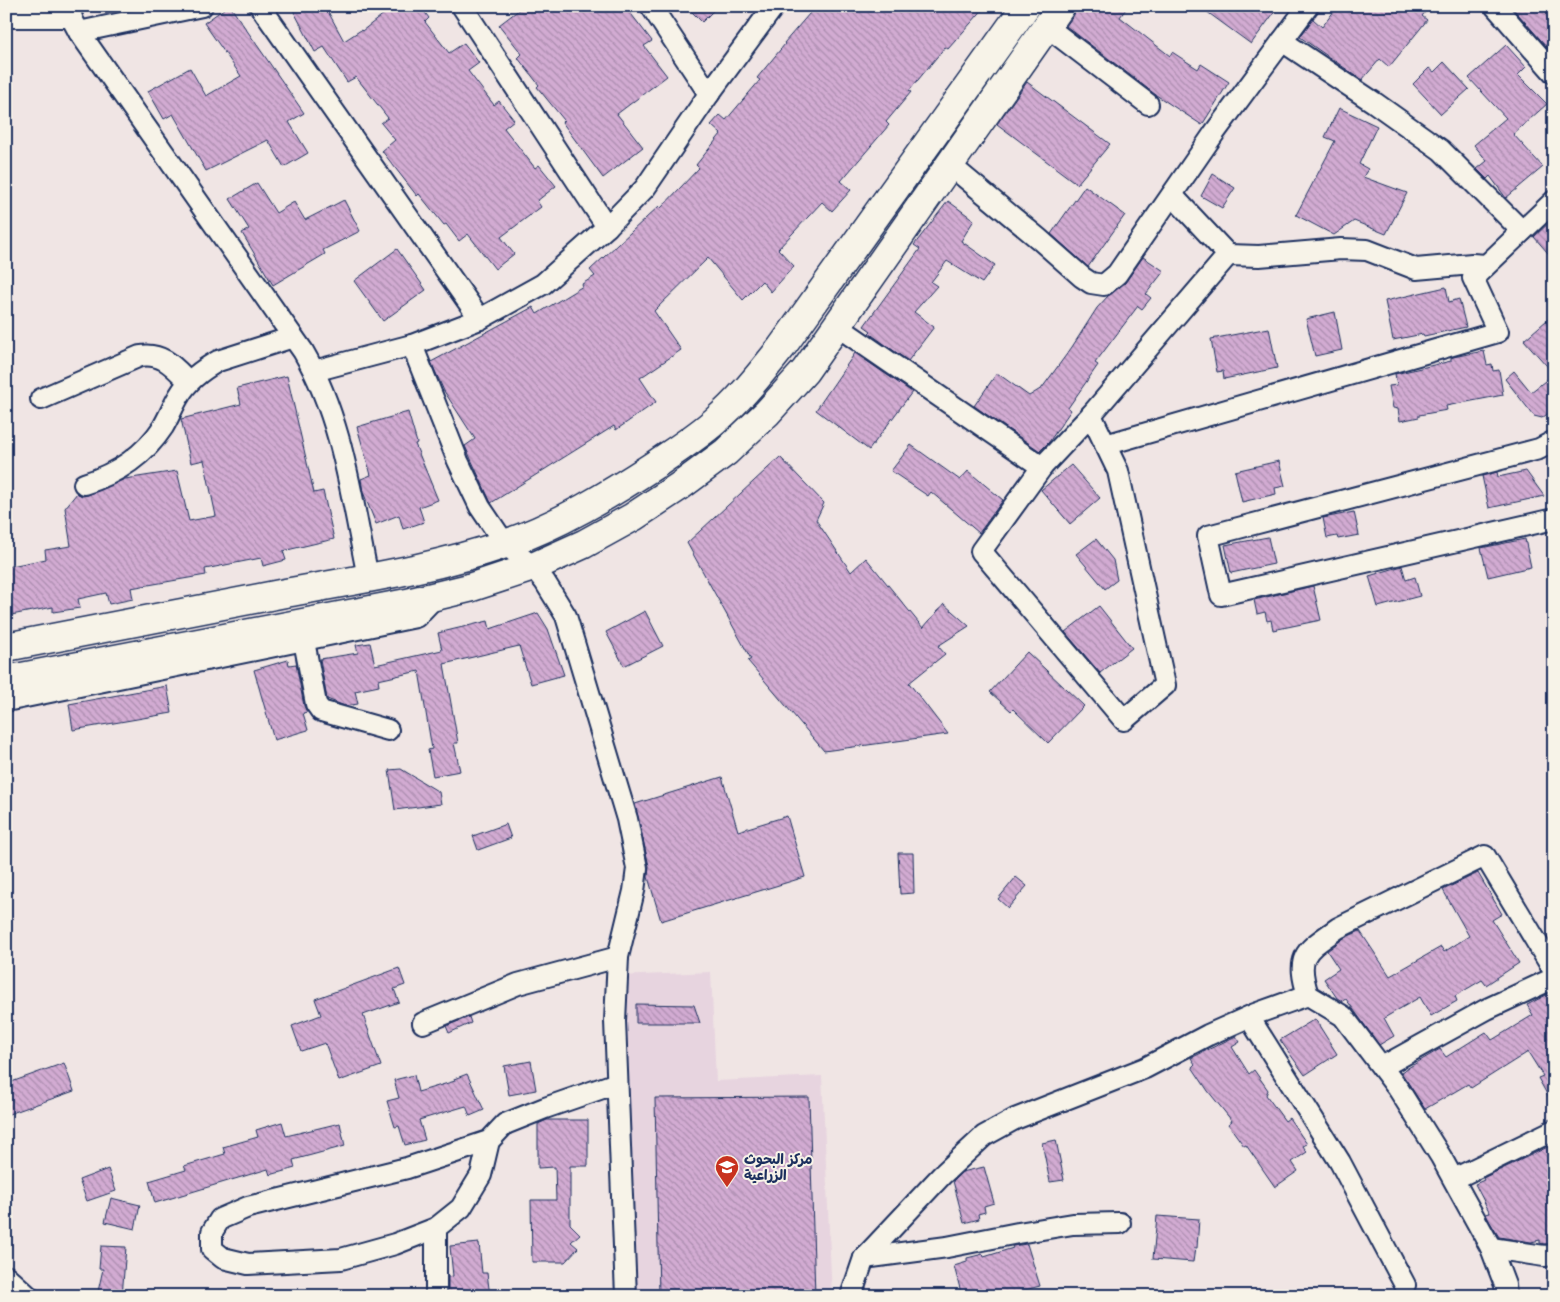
<svg xmlns="http://www.w3.org/2000/svg" width="1560" height="1302" font-family="'Playpen Sans','Playpen Sans Arabic',sans-serif">
	<defs>
		<pattern id="building-back-hatch" width="6" height="6" patternUnits="userSpaceOnUse" patternTransform="scale(1.25)"><rect width="6" height="6" fill="#d2abd2"/><path d="M-1 5l2 2M0 0l6 6M5-1l2 2" fill="none" stroke="#aa8cae"/></pattern>
	</defs>
	<rect width="100%" height="100%" fill="#f0e5e4"/>
	<filter id="ink" filterUnits="userSpaceOnUse"><feTurbulence type="fractalNoise" baseFrequency=".02" numOctaves="2"/><feDisplacementMap in="SourceGraphic" scale="10" xChannelSelector="R" yChannelSelector="G"/><feConvolveMatrix kernelMatrix="1 2 1 2 8 2 1 2 1" color-interpolation-filters="sRGB"/></filter>
	<g filter="url(#ink)">
		<polygon fill="#e7d4df" points="711,972 716,1081 822,1076 832,1296 633,1296 618,976"/>
		<g fill="url(#building-back-hatch)" stroke="#1b2f5e">
			<polygon points="228,6 230,6 304,113 289,122 308,153 284,167 268,140 206,171 173,114 164,119 148,91 190,68 206,96 241,76 204,23"/>
			<polygon points="291,6 325,6 344,41 361,30 362,31 394,6 420,6 429,18 425,22 449,53 464,43 479,63 468,71 494,105 499,101 514,120 504,128 535,168 539,165 556,186 537,201 541,207 501,237 514,254 495,269 468,234 459,241 446,224 444,225 419,194 417,196 382,151 395,140 381,123 388,118 356,77 347,82 324,47 315,52"/>
			<polygon points="524,6 625,6 652,41 644,46 667,76 617,114 643,147 603,178 562,122 564,120 537,87 539,85 518,58 522,54 499,25"/>
			<polygon points="686,6 718,6 702,22"/>
			<polygon points="816,6 986,6 948,49 945,47 909,91 911,92 886,122 889,125 841,181 851,190 832,211 822,202 778,249 794,266 771,292 762,281 743,300 708,258 654,311 681,350 640,378 656,402 616,430 614,426 491,503 465,446 475,439 444,391 431,362 533,307 537,314 583,286 582,284 595,276 590,270 659,206 661,208 699,168 696,165 721,134 711,125 720,115 726,120 760,80 757,78 785,44 784,43"/>
			<polygon points="1076,6 1128,6 1120,17 1170,56 1172,52 1198,69 1201,64 1229,82 1202,125 1156,95 1066,26 1074,15"/>
			<polygon points="1199,6 1279,6 1251,44"/>
			<polygon points="1338,6 1430,6 1422,16 1427,20 1420,29 1389,67 1380,59 1362,80 1300,37 1313,19 1322,27"/>
			<polygon points="1511,6 1554,6 1554,55"/>
			<polygon points="1506,45 1526,67 1518,75 1547,104 1513,134 1543,167 1506,198 1490,176 1487,179 1477,169 1487,161 1474,145 1506,118 1469,78"/>
			<polygon points="1444,62 1469,89 1441,114 1413,84 1429,68 1434,72"/>
			<polygon points="1027,82 1110,144 1077,184 997,124"/>
			<polygon points="1339,108 1377,126 1359,164 1368,169 1363,177 1407,193 1386,234 1354,221 1334,235 1296,215 1335,141 1325,137"/>
			<polygon points="1213,174 1235,188 1222,208 1201,196"/>
			<polygon points="257,183 276,213 294,202 305,220 344,200 360,231 323,250 325,254 273,285 242,233 249,229 230,199"/>
			<polygon points="1085,186 1125,215 1088,267 1051,234"/>
			<polygon points="948,201 974,220 961,241 995,265 982,283 947,261 931,282 937,286 914,312 934,327 908,361 869,333 871,331 864,326 920,249 914,245"/>
			<polygon points="1554,218 1554,260 1534,237"/>
			<polygon points="397,249 426,290 383,321 354,281"/>
			<polygon points="1143,257 1164,271 1146,294 1151,298 1142,309 1138,306 1095,363 1098,365 1068,408 1071,410 1049,442 1040,451 974,406 997,373 1029,396 1042,388 1072,347 1097,308 1108,296 1125,283"/>
			<polygon points="1446,287 1449,302 1459,299 1466,327 1424,336 1423,334 1393,340 1385,301"/>
			<polygon points="1335,312 1342,350 1315,356 1306,319"/>
			<polygon points="1554,314 1554,374 1524,340"/>
			<polygon points="1269,328 1277,368 1224,379 1223,371 1217,372 1211,339"/>
			<polygon points="1484,351 1487,365 1492,364 1493,371 1499,370 1503,395 1446,406 1447,410 1419,415 1419,417 1400,421 1398,409 1393,408 1389,386 1397,385 1395,374 1451,361 1451,358 1453,357"/>
			<polygon points="855,353 912,392 869,450 816,410"/>
			<polygon points="1514,371 1531,392 1554,374 1554,409 1542,418 1534,416 1505,379"/>
			<polygon points="287,376 314,493 323,491 334,539 283,551 286,560 263,566 261,558 205,569 206,575 131,588 133,599 109,604 106,593 78,599 80,608 53,612 53,607 6,616 6,567 46,559 45,550 71,546 65,508 77,493 82,496 88,495 125,479 177,471 189,521 216,516 204,460 191,463 181,419 241,404 237,388"/>
			<polygon points="408,412 417,443 415,444 438,500 419,507 424,522 403,529 399,515 376,524 363,492 361,479 371,475 357,427"/>
			<polygon points="911,445 960,480 968,471 1003,500 979,533 931,492 928,496 891,471"/>
			<polygon points="780,457 824,503 816,520 851,572 866,558 923,628 944,604 969,626 938,646 945,654 909,683 948,734 824,751 748,661 751,659 687,543"/>
			<polygon points="1279,461 1285,486 1275,488 1276,494 1242,502 1235,471"/>
			<polygon points="1071,465 1100,498 1070,524 1041,490"/>
			<polygon points="1526,471 1544,496 1489,508 1482,476 1497,472 1498,477"/>
			<polygon points="1354,512 1359,535 1338,539 1337,536 1327,538 1323,518"/>
			<polygon points="1268,537 1274,564 1231,573 1225,545"/>
			<polygon points="1096,539 1113,560 1117,580 1105,589 1076,554"/>
			<polygon points="1525,539 1531,567 1488,577 1481,548"/>
			<polygon points="1402,566 1406,580 1415,577 1420,596 1378,607 1369,576"/>
			<polygon points="1313,586 1321,620 1273,630 1271,620 1267,621 1265,612 1257,614 1254,600"/>
			<polygon points="1099,606 1132,648 1100,673 1065,632"/>
			<polygon points="645,611 663,646 624,666 606,632"/>
			<polygon points="538,613 548,629 564,675 531,684 519,646 444,664 458,743 454,743 460,771 433,776 428,750 432,749 419,671 378,680 379,686 355,691 358,704 345,706 327,699 320,659 358,653 356,645 370,643 375,665 442,650 438,633 488,621 490,629"/>
			<polygon points="1027,652 1084,706 1048,743 1013,709 1011,711 990,692"/>
			<polygon points="288,660 289,665 296,664 304,706 307,712 303,713 308,730 274,740 254,670"/>
			<polygon points="167,686 172,713 73,730 69,704"/>
			<polygon points="401,769 439,792 441,804 395,810 389,770"/>
			<polygon points="722,777 738,831 787,816 805,877 661,921 648,877 649,866 635,804"/>
			<polygon points="506,824 511,838 478,850 473,836"/>
			<polygon points="898,853 913,853 914,893 900,894"/>
			<polygon points="1478,873 1502,914 1492,920 1519,963 1486,985 1482,980 1455,996 1457,1001 1431,1016 1420,997 1384,1018 1394,1036 1379,1045 1346,999 1342,1001 1337,998 1324,979 1339,969 1327,951 1344,938 1360,931 1390,976 1441,947 1444,952 1469,936 1443,890"/>
			<polygon points="1016,877 1027,886 1008,908 998,899"/>
			<polygon points="399,968 405,985 394,989 399,1002 363,1015 381,1066 339,1081 325,1043 301,1051 292,1026 321,1015 315,999"/>
			<polygon points="1554,991 1554,1107 1538,1078 1543,1076 1528,1052 1471,1088 1468,1084 1425,1109 1401,1072 1440,1049 1446,1057 1486,1032 1492,1040 1533,1015 1527,1005"/>
			<polygon points="636,1004 694,1005 700,1023 636,1023"/>
			<polygon points="469,1017 471,1023 449,1033 446,1026"/>
			<polygon points="1315,1019 1337,1054 1305,1075 1280,1040"/>
			<polygon points="1236,1036 1240,1042 1232,1047 1249,1074 1254,1070 1268,1090 1266,1095 1285,1121 1289,1118 1307,1144 1303,1146 1307,1152 1292,1162 1298,1171 1275,1187 1246,1145 1244,1146 1228,1124 1232,1121 1208,1091 1192,1067 1195,1064 1191,1058"/>
			<polygon points="531,1061 536,1090 509,1095 504,1066"/>
			<polygon points="64,1063 74,1091 6,1115 6,1084"/>
			<polygon points="467,1074 484,1110 470,1116 466,1106 419,1120 425,1140 405,1145 399,1126 395,1127 387,1101 399,1098 394,1080 414,1075 418,1092 455,1081 454,1079"/>
			<polygon points="809,1097 815,1296 659,1296 655,1098"/>
			<polygon points="547,1120 588,1120 588,1166 570,1166 570,1224 580,1234 571,1242 578,1248 565,1262 532,1262 531,1200 556,1200 555,1167 538,1168 538,1124"/>
			<polygon points="282,1122 286,1136 340,1123 345,1146 293,1160 295,1168 270,1175 268,1169 155,1203 149,1181 186,1170 184,1166 225,1154 223,1147 258,1137 256,1130"/>
			<polygon points="1056,1140 1064,1180 1050,1182 1042,1143"/>
			<polygon points="1554,1144 1554,1243 1544,1244 1540,1243 1540,1240 1531,1242 1499,1237 1488,1219 1486,1214 1490,1213 1475,1184 1484,1180 1483,1178"/>
			<polygon points="984,1167 994,1203 984,1206 985,1212 978,1214 979,1219 964,1223 953,1181 962,1172"/>
			<polygon points="108,1169 116,1191 87,1201 79,1180"/>
			<polygon points="111,1198 140,1205 135,1229 105,1222"/>
			<polygon points="1157,1216 1199,1219 1197,1248 1195,1248 1193,1262 1153,1259"/>
			<polygon points="479,1243 482,1273 487,1273 490,1296 448,1296 448,1277 453,1276 450,1246"/>
			<polygon points="1027,1244 1040,1286 1021,1291 1023,1296 962,1296 954,1266 967,1262 967,1258 983,1254 984,1257 1013,1248 1012,1246"/>
			<polygon points="101,1246 126,1247 122,1296 97,1296 103,1269 99,1269"/>
		</g>
		<g fill="none" stroke-linecap="round" stroke-linejoin="round">
			<g stroke="#1b2f5e" stroke-width="24">
				<g id="street">
					<path d="M65,6L79,32L303,351C343,420 352,501 368,577"/>
					<polyline points="260,6 480,319"/>
					<polyline points="462,6 607,227"/>
					<polyline points="651,6 709,94"/>
					<polyline points="1495,6 1554,73"/>
					<polyline points="6,17 72,17"/>
					<polyline points="1046,26 1148,104"/>
					<polyline points="79,32 202,6"/>
					<polyline points="1282,41 1375,103 1441,150 1522,231"/>
					<polyline points="950,165 1039,239 1082,277 1091,283 1104,285 1117,274 1215,132 1308,6"/>
					<polyline points="1228,255 1259,256 1341,249 1367,250 1416,269 1472,264 1486,265"/>
					<polyline points="837,326 1042,467 1091,415 1228,255 1172,195"/>
					<polyline points="412,345 458,461 480,507 505,544 533,567 545,582 566,616 627,819 637,868 634,891 618,957 615,1021 626,1296"/>
					<polyline points="314,371 412,345 480,319 543,284 607,227 645,188 709,94 774,6"/>
					<path d="M41,399L140,356C163,352 175,368 189,382"/>
					<polyline points="1554,441 1539,449 1208,536 1221,595 1554,519"/>
					<polyline points="1105,445 1498,332 1473,278 1554,201"/>
					<polyline points="1042,467 981,551 1124,720 1165,685 1118,471 1091,415"/>
					<path d="M84,484C116,474 144,456 163,427C169,417 173,406 179,396C188,380 202,370 218,361L293,337"/>
					<polyline points="304,641 316,704 321,711 388,730"/>
					<polyline points="6,701 416,617 436,596"/>
					<polyline points="1249,1017 1340,1162 1405,1285"/>
					<polyline points="423,1023 518,984 618,957"/>
					<polyline points="1382,1067 1487,1009 1554,978"/>
					<polyline points="489,1141 481,1175 461,1208 436,1228 395,1244 341,1259 248,1264 223,1258 212,1249 212,1232 220,1219 248,1207 407,1168 489,1141 505,1124 545,1108 617,1083"/>
					<polyline points="1454,1179 1554,1130"/>
					<polyline points="1491,1248 1544,1256 1554,1255"/>
					<polyline points="864,1258 947,1247 1018,1233 1073,1224 1120,1223"/>
					<polyline points="6,1276 28,1296"/>
					<polyline points="436,1296 436,1228"/>
					<polyline points="851,1296 864,1258 942,1175 984,1136 1015,1119 1145,1068 1208,1035 1255,1014 1308,995"/>
					<path d="M1506,1296L1505,1285L1491,1248L1441,1157L1399,1090L1343,1016L1308,995C1295,954 1306,951 1338,928L1485,856L1554,971"/>
				</g>
			</g>
			<g stroke="#1b2f5e" stroke-width="31">
				<g id="primary">
					<path d="M6,647C97,630 188,612 280,594C355,580 433,569 505,544C559,525 609,495 656,464C676,450 697,437 715,421C740,400 760,374 781,348L1026,6"/>
					<polyline points="6,680 407,603 469,588 533,567 584,544 633,517 680,486 726,452 767,413 805,371 1061,6"/>
				</g>
			</g>
			<use href="#street" stroke="#f7f3e8" stroke-width="20"/>
			<use href="#primary" stroke="#f7f3e8" stroke-width="28"/>
		</g>
	</g>
	<defs>
		<g id="university-pin" transform="scale(1.25)"><path d="M0 17L-7.5 6A9.5 9.5 0 1 1 7.5 6Z" fill="#c8321e" stroke="#f7f3e8"/><path d="M0-5L7-2L0 1L-7-2ZM-4 1L0 2.5L4 1V4Q0 6-4 4Z" fill="#fff"/></g>
	</defs>
	<g fill-rule="evenodd">
		<use href="#university-pin" x="727" y="1167"/>
	</g>
	<g text-anchor="middle" stroke-width="4" stroke-linejoin="round" paint-order="stroke">
		<g font-size="14" font-weight="bold" fill="#1b2f5e" stroke="#f7f3e8" text-anchor="start">
			<text x="744" y="1164">مركز البحوث<tspan x="744" dy="16">الزراعية</tspan></text>
		</g>
	</g>
	<rect width="1560" height="1302" fill="none" stroke="#f7f3e8" stroke-width="25"/>
	<rect x="12" y="12" width="1535" height="1277" fill="none" stroke="#1b2f5e" stroke-width="2" filter="url(#ink)"/>
</svg>
